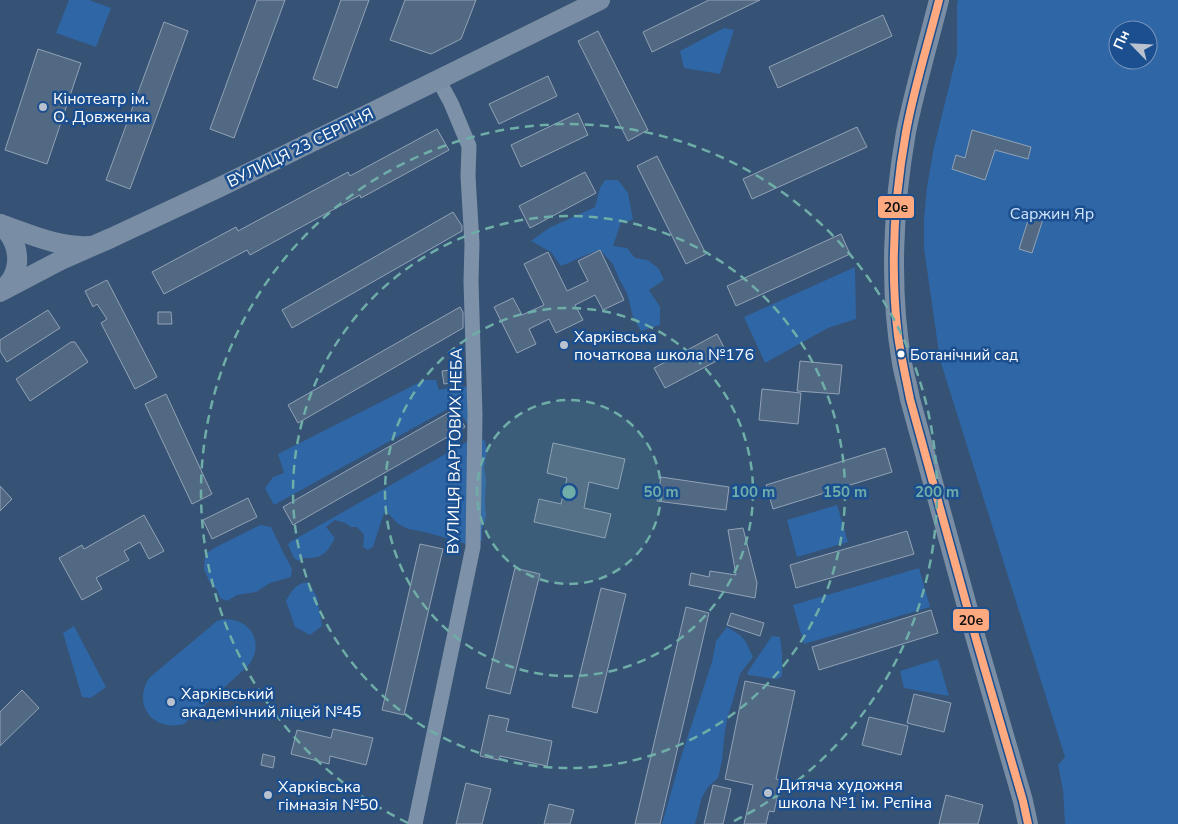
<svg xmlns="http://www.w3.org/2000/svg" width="1178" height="824" font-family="'Nunito Sans',sans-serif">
	<rect width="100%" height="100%" fill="#365274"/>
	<g fill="#2f66a5" fill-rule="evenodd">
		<polygon points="69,0 89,0 111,8 96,47 56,33"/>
		<path d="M958,0H1178V824H1065L1063,790L1058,765L1065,757L940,360L924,248V219L927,187L934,147L957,54V3ZM1118,30H1148V60H1118Z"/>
		<polygon points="724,28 734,30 720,74 684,68 680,51"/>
		<path d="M605,180H618L628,193L633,220L621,222L613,246L627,248L635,258L648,260L659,269L664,280L649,290L660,307V325L641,331L633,317L627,293L619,279L613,264L600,250C586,254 574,261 561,266L551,252L531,241L549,228L595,207L600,188Z"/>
		<polygon points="855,267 856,319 828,328 765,363 744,317"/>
		<polygon points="424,380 436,380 439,390 460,385 468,388 470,428 455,405 274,505 265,488 273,477 284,473 278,454"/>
		<path d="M479,437L485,441L487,451L484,467L486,480L485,501L486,516L482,530V540L477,545H470L425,532L408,529L398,524L389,514L384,513L373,547L368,550L363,547L364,535L357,527H351L345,523L335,520L326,527L335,538C329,549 324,558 310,558C305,558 303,557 299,561L294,558L288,545L290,542L472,439Z"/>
		<polygon points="837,505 848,542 797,557 787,520"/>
		<polygon points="260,525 271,527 282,550 292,569 291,577 270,583 256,592 237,595 227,601 220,598 217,590 209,581 204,569 205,554 216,547"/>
		<polygon points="919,568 930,607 804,644 793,605"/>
		<path d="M308,582L317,597L322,626L310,635L295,627L286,601C292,590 295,584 308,582Z"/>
		<path d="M224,619C252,619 265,644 248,666L184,724C153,732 132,705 149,678L211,626L217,621Z"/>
		<polygon points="74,626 106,687 91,698 82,697 63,633"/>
		<path d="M727,627C746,638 744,638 753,657L740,674L737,685L733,700L728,716L725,730L722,761L718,778L708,787L702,797L695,824H662L681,757L712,662L716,641Z"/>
		<polygon points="772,636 780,637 782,654 782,676 779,678 775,679 748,675 747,673"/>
		<polygon points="938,659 949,696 904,688 900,671"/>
	</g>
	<g fill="#526984" stroke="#92a2b6">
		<polygon points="257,0 285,0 234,138 210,129"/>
		<polygon points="341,0 369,0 337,88 313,79"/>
		<polygon points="405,0 476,0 461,39 431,54 390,40"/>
		<polygon points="709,0 760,0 652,52 643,32"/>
		<polygon points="883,15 892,36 778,88 769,67"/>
		<polygon points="164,22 188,31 130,189 106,180"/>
		<polygon points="598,31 648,130 628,141 578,41"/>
		<polygon points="38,49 81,63 47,164 5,150"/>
		<polygon points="548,76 557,96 499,124 489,104"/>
		<polygon points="578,113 588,135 521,167 511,145"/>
		<polygon points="857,127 867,147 752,199 743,179"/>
		<polygon points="437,129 449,150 361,198 360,195 250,255 247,250 164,294 152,272 236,227 238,231 348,172 350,176"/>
		<polygon points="972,130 1031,147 1028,159 995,150 985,180 952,169 956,155 965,158"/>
		<polygon points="657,156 706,254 686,264 637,166"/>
		<polygon points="585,172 596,193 530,228 519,206"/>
		<polygon points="1031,211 1044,216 1032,253 1019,249"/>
		<polygon points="453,212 462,226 462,231 292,328 282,310"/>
		<polygon points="841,234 850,254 736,306 727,286"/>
		<polygon points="600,250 624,300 603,310 595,295 575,305 583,320 556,333 549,319 529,329 536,344 517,353 494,307 513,298 522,315 544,305 524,264 548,252 567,291 588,281 578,261"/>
		<polygon points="107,280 157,377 135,389 101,323 107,319 97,304 93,307 85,291"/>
		<polygon points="460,307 463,312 463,328 298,423 288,405"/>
		<polygon points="48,310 60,328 7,362 0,351 0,340"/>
		<polygon points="158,312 171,312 172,324 158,324"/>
		<polygon points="717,334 728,355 665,388 654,368"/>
		<polygon points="71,342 75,342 88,362 30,401 16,379"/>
		<polygon points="800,361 842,365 839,394 797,391"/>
		<polygon points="458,369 459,382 444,384 442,371"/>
		<polygon points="762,389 801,393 798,424 759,420"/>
		<polygon points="166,394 212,494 192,504 145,404"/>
		<polygon points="455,409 465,427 293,525 283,507"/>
		<polygon points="553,443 625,459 618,489 589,482 584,508 611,514 605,538 534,522 539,499 561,504 567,478 547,473"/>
		<polygon points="885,448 892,472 773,509 766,485"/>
		<polygon points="661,477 729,487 726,510 657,501"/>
		<polygon points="0,486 12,499 0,511"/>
		<polygon points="248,498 257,517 212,539 203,520"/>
		<polygon points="144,515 164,551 149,559 140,542 124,551 129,560 96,578 102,589 82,600 59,558 82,545 84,549"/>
		<polygon points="743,528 757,583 755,598 689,585 691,573 709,577 710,571 736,575 728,530"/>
		<polygon points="907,531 914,554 796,588 790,565"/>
		<polygon points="420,544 443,549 404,715 382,710"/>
		<polygon points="515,568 540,574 510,694 486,688"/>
		<polygon points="601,588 626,594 597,713 572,707"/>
		<polygon points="686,607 709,613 660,824 635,824"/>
		<polygon points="931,610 938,633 819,670 812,647"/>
		<polygon points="731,613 764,623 760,636 727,625"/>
		<polygon points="745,681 795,691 776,779 781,780 774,812 769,811 766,824 744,824 753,785 725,779"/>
		<polygon points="22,690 39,708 0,746 0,712"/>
		<polygon points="914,694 951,703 944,732 907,723"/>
		<polygon points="489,715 509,719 506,731 552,741 547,766 500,756 499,760 480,756"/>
		<polygon points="869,717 908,726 901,755 862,745"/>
		<polygon points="333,729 373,738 366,765 330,756 329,764 291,754 297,730 331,738"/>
		<polygon points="263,754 275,757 273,768 261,765"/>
		<polygon points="466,783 491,789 482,824 456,824"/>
		<polygon points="713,785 731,789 723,824 704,824"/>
		<polygon points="946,795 983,805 978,824 939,824"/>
		<polygon points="549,804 574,810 570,824 544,824"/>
	</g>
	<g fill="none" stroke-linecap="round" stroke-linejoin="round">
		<polyline stroke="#7d92a8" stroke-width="15" points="415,824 473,547 475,415 471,281 472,244 468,176 469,146 451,103 438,79"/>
		<g stroke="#798da4" stroke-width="20">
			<path d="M939,0C928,44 915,88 906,132C893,206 889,289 902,363C904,375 908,387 910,399L976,639L1023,801L1028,824"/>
			<path d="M0,224C29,234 59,248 90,246"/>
			<path d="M0,224C21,242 24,272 2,290"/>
			<polyline points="0,292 63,259 111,238 220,187 600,0"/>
		</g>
		<g stroke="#1b4f8f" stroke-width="11">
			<path id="bus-1" d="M939,0C928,44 914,88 906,132C894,199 890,269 898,336C901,357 906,378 910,399L976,639L1023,801L1028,824"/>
		</g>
		<use href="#bus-1" stroke="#ffa980" stroke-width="8"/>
	</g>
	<circle cx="569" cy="492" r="92" fill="#6fada8" fill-opacity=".12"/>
	<g fill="none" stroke="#6fada8" stroke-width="2.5" stroke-dasharray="9 6">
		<circle cx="569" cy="492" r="92"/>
		<circle cx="569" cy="492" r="184"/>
		<circle cx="569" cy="492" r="276"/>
		<path d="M408 823A368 368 0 1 1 730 823"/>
	</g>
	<g fill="#b9c2ce" stroke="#1b4f8f" stroke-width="2">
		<circle cx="43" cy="107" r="5"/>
		<circle cx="564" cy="345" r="5"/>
		<circle cx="171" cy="702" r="5"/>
		<circle cx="768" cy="793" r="5"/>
		<circle cx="268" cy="795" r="5"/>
	</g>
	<circle fill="#fff" stroke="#1b4f8f" stroke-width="2" cx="901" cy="354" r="4.5"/>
	<g text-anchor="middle" stroke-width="5" stroke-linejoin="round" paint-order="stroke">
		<g font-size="15" fill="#fff" stroke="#1b4f8f" text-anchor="start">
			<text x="910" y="360">Ботанічний сад</text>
		</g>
		<g font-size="16" fill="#fff" stroke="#1b4f8f" text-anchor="start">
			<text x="53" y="104">Кінотеатр ім.<tspan x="53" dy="18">О. Довженка</tspan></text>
			<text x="574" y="342">Харківська<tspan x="574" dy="18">початкова школа №176</tspan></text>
			<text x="181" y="699">Харківський<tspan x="181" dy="18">академічний ліцей №45</tspan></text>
			<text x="778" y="790">Дитяча художня<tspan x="778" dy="18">школа №1 ім. Рєпіна</tspan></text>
			<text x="278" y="792">Харківська<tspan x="278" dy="18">гімназія №50</tspan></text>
		</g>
		<g font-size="16" fill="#fff" stroke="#1b4f8f">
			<text transform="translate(300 147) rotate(-26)" y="6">ВУЛИЦЯ 23 СЕРПНЯ</text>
			<text transform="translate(454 451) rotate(-89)" y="6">ВУЛИЦЯ ВАРТОВИХ НЕБА</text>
		</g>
		<g font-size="16" fill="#cfe3fa" stroke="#1b4f8f">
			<text x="1052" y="219">Саржин Яр</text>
		</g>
	</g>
	<circle cx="569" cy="492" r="8" fill="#6fada8" stroke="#1b4f8f" stroke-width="2.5"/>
	<g font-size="15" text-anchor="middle" font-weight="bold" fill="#6fada8" stroke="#1b4f8f" stroke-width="5" stroke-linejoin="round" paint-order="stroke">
		<text x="661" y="497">50 m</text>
		<text x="753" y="497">100 m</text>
		<text x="845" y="497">150 m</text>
		<text x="937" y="497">200 m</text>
	</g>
	<g stroke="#1b4f8f" stroke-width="2">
		<rect x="877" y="195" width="38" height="24" rx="5" fill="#ffa980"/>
		<rect x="952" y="608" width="38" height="24" rx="5" fill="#ffa980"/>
	</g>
	<g font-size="14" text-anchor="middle" font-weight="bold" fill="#111">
		<text x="896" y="212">20е</text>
		<text x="971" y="625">20е</text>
	</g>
	<g transform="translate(1133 45) rotate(294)"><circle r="24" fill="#1b4f8f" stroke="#7695bc"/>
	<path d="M0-4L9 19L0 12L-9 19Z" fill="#b9c2ce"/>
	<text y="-8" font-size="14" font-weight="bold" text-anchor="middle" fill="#ffffff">Пн</text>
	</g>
</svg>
